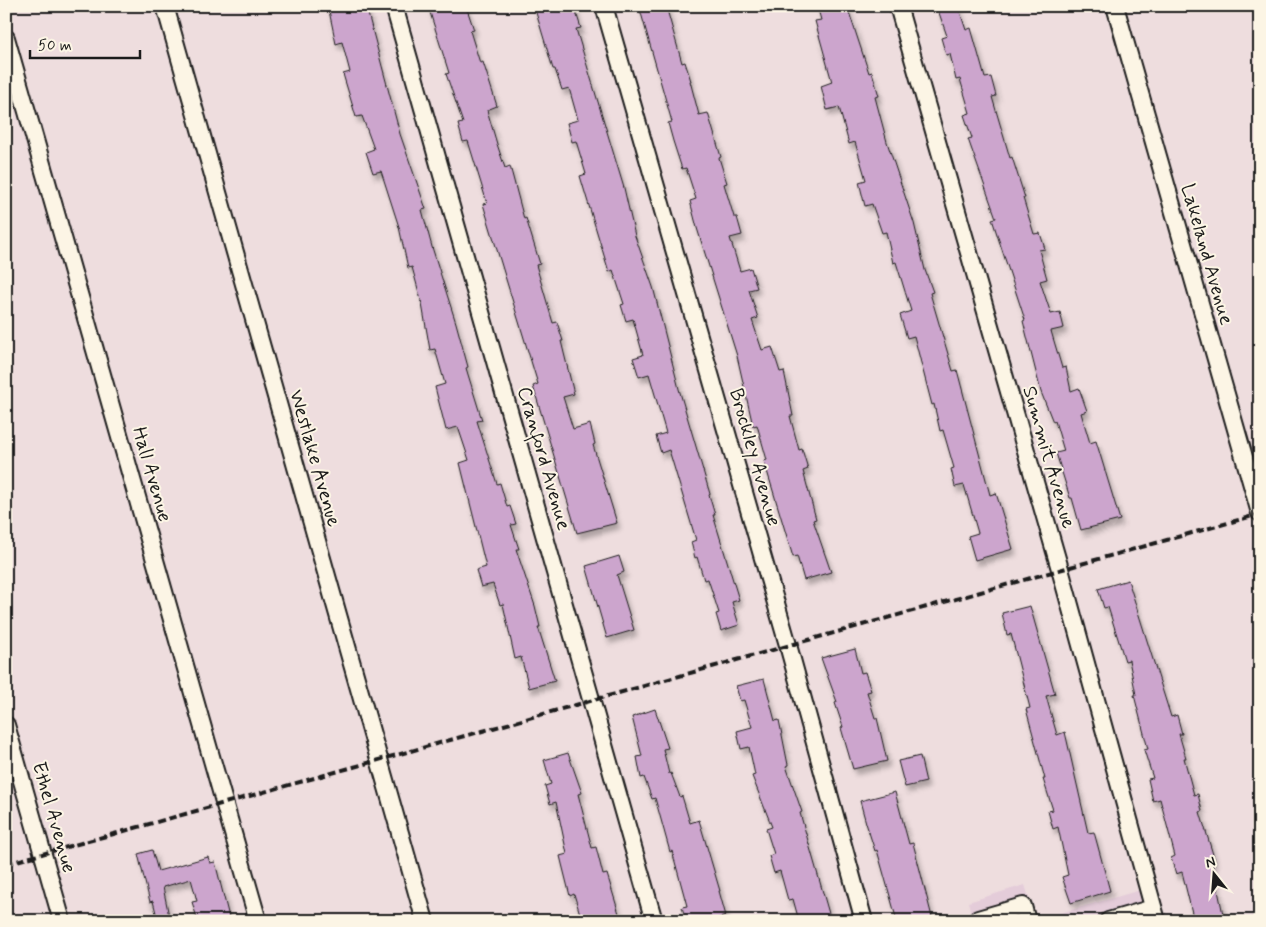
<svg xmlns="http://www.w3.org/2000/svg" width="1266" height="927" font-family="Mynerve,sans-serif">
	<defs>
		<filter id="shadow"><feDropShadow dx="3" dy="5.5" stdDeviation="2.5" flood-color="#0004"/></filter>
	</defs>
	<rect width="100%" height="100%" fill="#eeddde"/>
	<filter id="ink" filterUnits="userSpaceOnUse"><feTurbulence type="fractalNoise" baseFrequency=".02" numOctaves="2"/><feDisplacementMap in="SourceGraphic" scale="10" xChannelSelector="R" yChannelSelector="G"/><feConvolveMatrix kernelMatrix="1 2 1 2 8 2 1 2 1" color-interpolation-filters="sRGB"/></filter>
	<g filter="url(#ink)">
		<polygon fill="#e4ccd9" points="1025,885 1036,920 1151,887 1160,921 973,921 968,902"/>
		<g fill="#cca5cd" stroke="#1c1c1c" filter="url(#shadow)">
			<polygon points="328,6 366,6 400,134 426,209 422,210 432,247 456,323 468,367 466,368 482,420 477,421 497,484 500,483 507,507 510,506 516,524 511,525 519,549 516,549 535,606 540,627 538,627 555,681 529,688 521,657 515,659 503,604 500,605 493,584 481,587 476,570 486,567 460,463 469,460 458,427 446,430 435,387 445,384 435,349 430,350 422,304 412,267 408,268 399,227 381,171 373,173 366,152 374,149 362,116 356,117 343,74 350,72 342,42 336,44"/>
			<polygon points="428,6 466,6 474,30 470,31 480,63 483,62 497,106 487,110 497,144 505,168 510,166 524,219 526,218 540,264 536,265 553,323 557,322 563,341 561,341 574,394 563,397 573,429 590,424 595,444 593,445 617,523 577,533 533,386 538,384 483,204 487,203 468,141 463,142 458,124 463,123 446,74 449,73"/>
			<polygon points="534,6 574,6 581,28 576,29 624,188 635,236 653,287 679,389 710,494 709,495 715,515 713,515 739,600 732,602 739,625 721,631 716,614 719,613 708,579 704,580 697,557 695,558 691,542 696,540 669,450 661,453 656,436 666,433 649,374 639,377 633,358 643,355 633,319 626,321 621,305 624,304 613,270 609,272 580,176 586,174 576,141 572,142 567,123 578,120 569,88 562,90 555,69 553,69"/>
			<polygon points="639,6 666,6 682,63 685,62 691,81 690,81 699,115 708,113 721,157 719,158 727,183 724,184 734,217 737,217 742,235 730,238 740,271 751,268 757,288 749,290 758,318 752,320 762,350 772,347 780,372 784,371 793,416 790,416 799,450 802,449 808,469 803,471 816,519 813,520 831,572 804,580 797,556 793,557 764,461 767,460 757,425 753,426 737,356 697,228 690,201 696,199 686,168 682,169 673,141 668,123 672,122"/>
			<polygon points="817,6 847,6 869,73 872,72 879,96 875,97 887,142 914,223 925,270 933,292 930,293 953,371 957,370 990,495 996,493 1013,549 975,560 968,536 978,533 964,485 955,487 951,469 954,468 943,430 940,431 934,404 932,405 914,336 907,338 900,315 911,311 896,262 893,263 886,232 882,233 872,204 865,206 859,182 866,180 855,142 849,144 839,107 827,110 821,86 832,82 815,21 821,20"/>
			<polygon points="950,6 958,6 966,30 971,28 985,78 991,77 996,96 992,97 1010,158 1012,157 1025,198 1023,198 1034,234 1040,233 1045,249 1039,250 1047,279 1040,281 1051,314 1060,312 1064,328 1051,331 1062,368 1066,367 1071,391 1079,388 1087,411 1081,413 1090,443 1096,441 1120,520 1081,530 1072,498 1070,498 1056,453 1064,451 1055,421 1053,422 1041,392 1023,321 1025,320 992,219 996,218 968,139 972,138 964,115 970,113 960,79 956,80 950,54 946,55 941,38 947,36 938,10"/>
			<polygon points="619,556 624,572 617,575 634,630 607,638 586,566"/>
			<polygon points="1128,580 1171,717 1177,715 1182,734 1179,734 1186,758 1184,758 1194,795 1198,794 1202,811 1200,812 1215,861 1212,862 1224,919 1194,921 1182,872 1176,874 1171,858 1175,856 1160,799 1153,801 1148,779 1153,778 1144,750 1148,749 1134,695 1136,695 1129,660 1125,661 1108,607 1104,608 1098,589"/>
			<polygon points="1030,606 1055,694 1046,696 1057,735 1065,732 1088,833 1094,832 1110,891 1071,903 1062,877 1068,875 1058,827 1053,829 1048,811 1053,810 1043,779 1045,779 1026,709 1030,708 1011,634 1007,635 1002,613"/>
			<polygon points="855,649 861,673 865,672 871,691 867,692 875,718 877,718 887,761 853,769 841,728 843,727 835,703 837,702 821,658"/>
			<polygon points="764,679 775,721 779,720 788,765 786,766 802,812 800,813 830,917 817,921 799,921 793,899 788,900 780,871 774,873 769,856 774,854 766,829 772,827 752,776 755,775 749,747 741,749 737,731 752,727 744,700 740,701 736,686"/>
			<polygon points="655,709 668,748 663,749 669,774 671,773 680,797 682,796 690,823 699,820 720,891 719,891 726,916 709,921 686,921 682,907 687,906 672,851 670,852 655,798 652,799 644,777 641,778 637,757 642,756 632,717"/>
			<polygon points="568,753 582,793 578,794 592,848 596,847 603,875 607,874 620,917 607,921 582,921 574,894 570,896 560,856 567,854 556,802 550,804 545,786 551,784 544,760"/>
			<polygon points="920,756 926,782 905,787 898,761"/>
			<polygon points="895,792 909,844 913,843 933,921 897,921 877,850 875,851 866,823 860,801"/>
			<polygon points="152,850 158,871 208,857 210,863 215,862 230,921 198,921 192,902 197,901 191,879 163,887 170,921 158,921 153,901 150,902 138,854"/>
		</g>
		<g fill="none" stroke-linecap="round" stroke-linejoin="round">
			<g stroke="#1c1c1c" stroke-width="20">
				<g id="minor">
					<polyline points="165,6 425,921"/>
					<polyline points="394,6 654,921"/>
					<polyline points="604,6 788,645 864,921"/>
					<polyline points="898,6 1060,569 1157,921"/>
					<polyline points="1115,6 1260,513"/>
					<polyline points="6,38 258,921"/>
					<polyline points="6,725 62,921"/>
					<polyline points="978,921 978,919 1023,906 1027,921"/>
					<polyline points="1108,921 1153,908"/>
				</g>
			</g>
			<use href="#minor" stroke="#fcf5e5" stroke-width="16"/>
			<polyline stroke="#1c1c1c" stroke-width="4" stroke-dasharray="8 4" stroke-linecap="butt" points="6,864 1260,514"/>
		</g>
	</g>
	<g text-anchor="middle" stroke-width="4" stroke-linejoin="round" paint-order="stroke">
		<g font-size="20" fill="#1c1c1c" stroke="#fcf5e5">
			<text transform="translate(1208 254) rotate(74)" y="7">Lakeland Avenue</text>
			<text transform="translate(756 457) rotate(74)" y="7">Brockley Avenue</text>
			<text transform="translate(1050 457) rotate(74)" y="7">Summit Avenue</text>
			<text transform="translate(316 458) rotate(74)" y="7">Westlake Avenue</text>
			<text transform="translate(545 458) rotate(74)" y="7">Cranford Avenue</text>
			<text transform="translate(153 474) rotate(74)" y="7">Hall Avenue</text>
			<text transform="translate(55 817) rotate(74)" y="7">Ethel Avenue</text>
		</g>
	</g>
	<rect width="1266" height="927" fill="none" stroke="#fcf5e5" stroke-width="25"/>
	<rect x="12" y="12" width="1241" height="902" fill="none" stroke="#1c1c1c" stroke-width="2" filter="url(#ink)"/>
	<g transform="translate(1214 874) rotate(343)" stroke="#fcf5e5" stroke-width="4" paint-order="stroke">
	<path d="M0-4L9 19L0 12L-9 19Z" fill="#1c1c1c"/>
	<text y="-8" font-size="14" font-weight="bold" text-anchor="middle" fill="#1c1c1c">N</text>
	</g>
	<path d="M30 50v8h110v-8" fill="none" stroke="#1c1c1c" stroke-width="2.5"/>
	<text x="38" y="50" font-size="15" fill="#1c1c1c" stroke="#fcf5e5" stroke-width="4" paint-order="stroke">50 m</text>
</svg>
